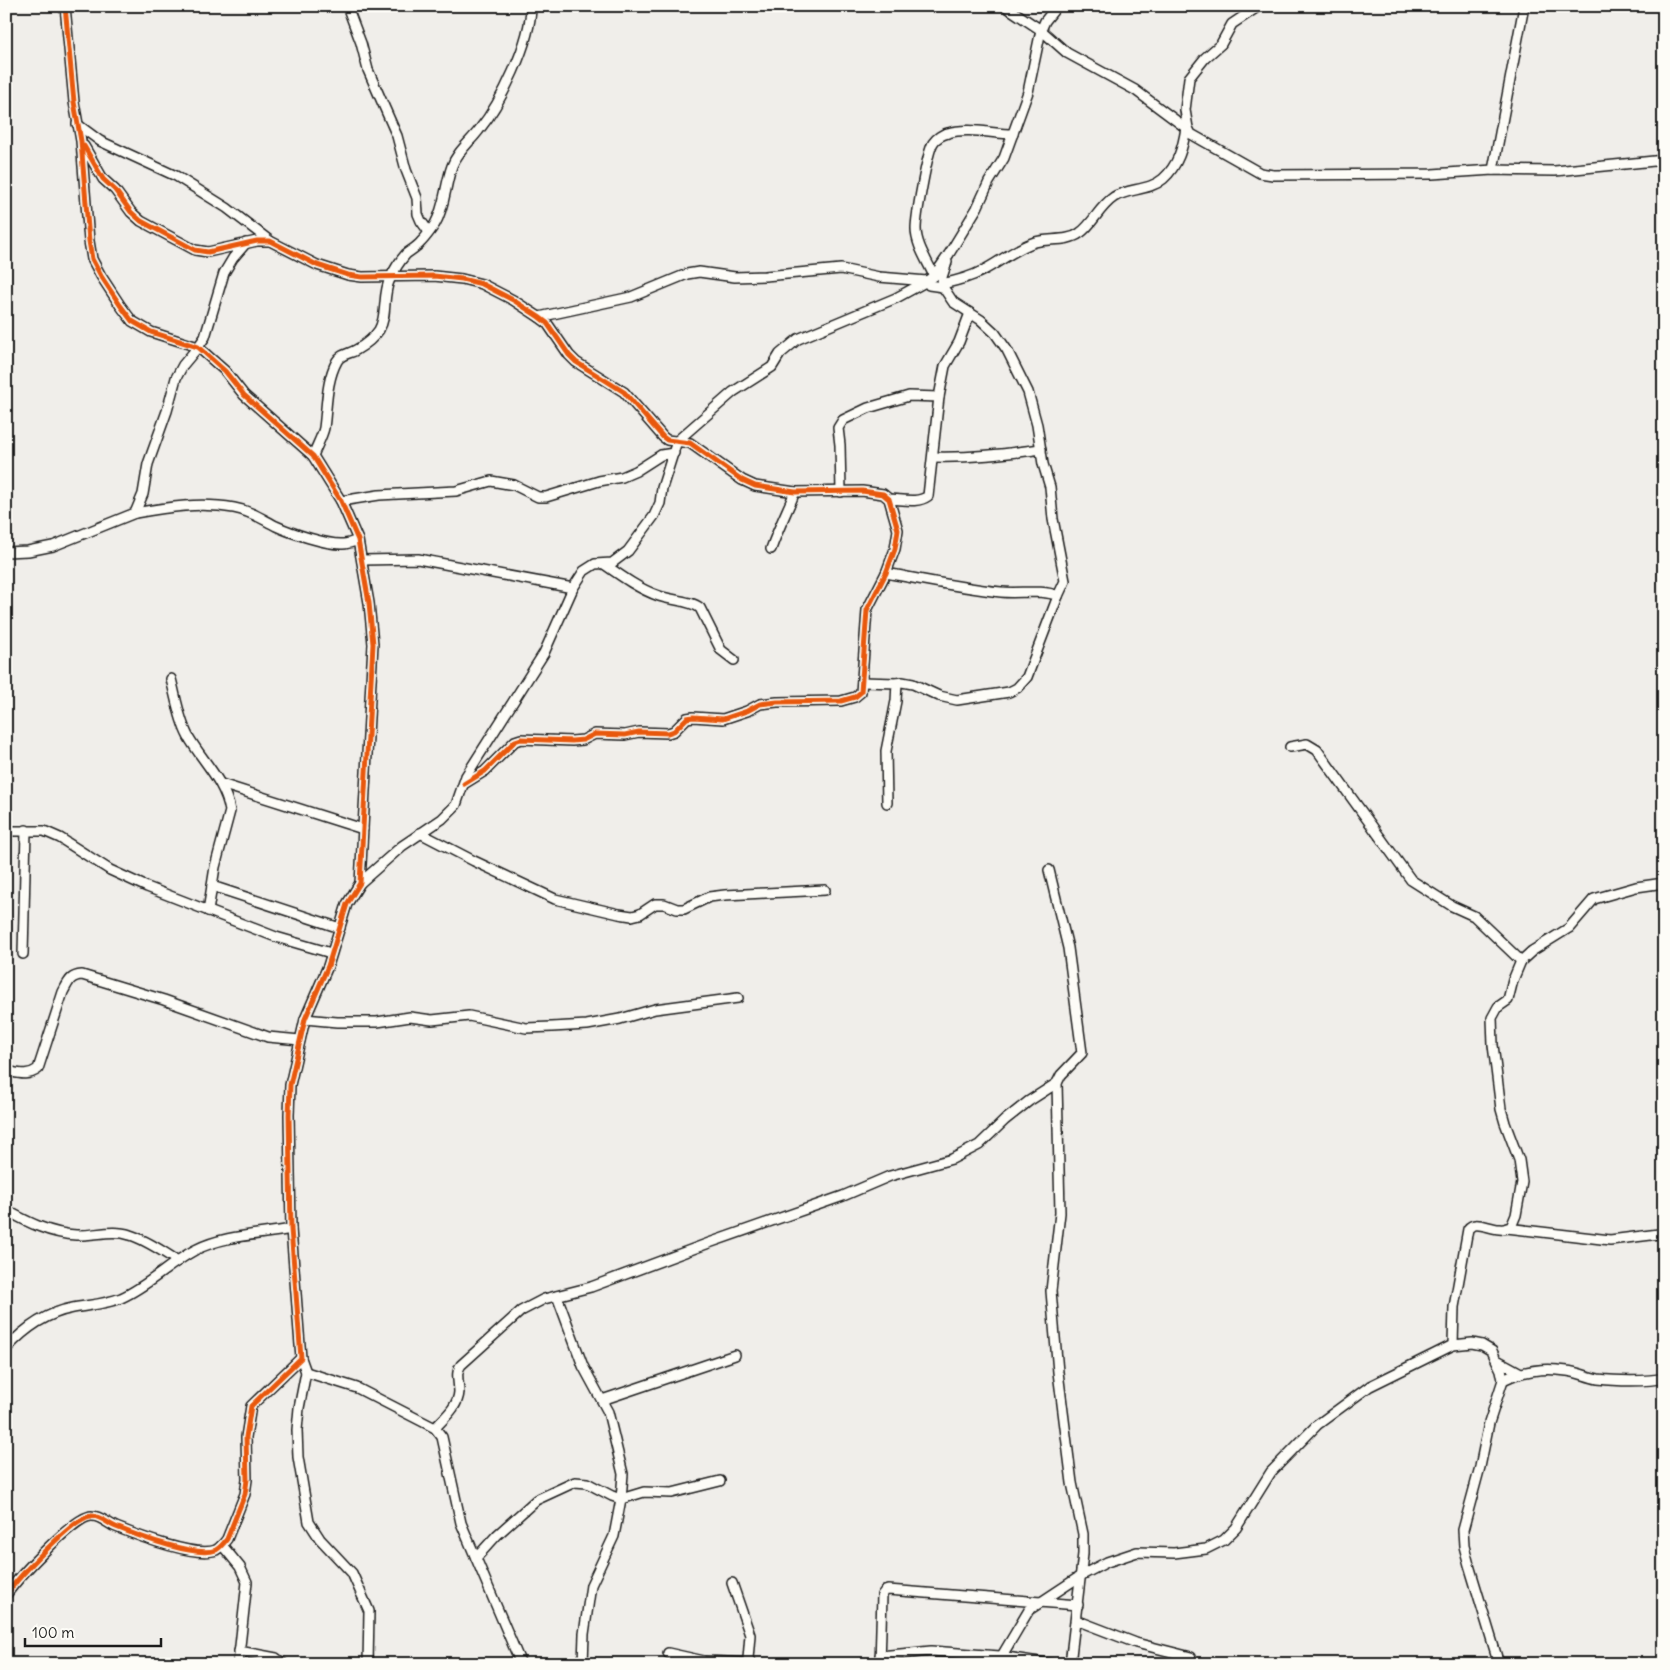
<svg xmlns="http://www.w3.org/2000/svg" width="1670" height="1670" font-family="Delius,sans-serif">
	<rect width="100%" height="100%" fill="#f0eeea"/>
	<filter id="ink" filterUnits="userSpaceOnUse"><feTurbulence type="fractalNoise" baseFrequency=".02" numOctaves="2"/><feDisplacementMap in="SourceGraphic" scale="10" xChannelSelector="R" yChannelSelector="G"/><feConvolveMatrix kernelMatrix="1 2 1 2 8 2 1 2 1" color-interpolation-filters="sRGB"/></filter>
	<g filter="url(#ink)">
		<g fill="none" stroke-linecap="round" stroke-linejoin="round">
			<g stroke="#1c1c1c" stroke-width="12">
				<g id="minor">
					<polyline points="347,6 361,43 368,70 397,136 406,170 417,198 418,214 421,221 429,232"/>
					<polyline points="1005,6 1041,30 1067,53 1135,90 1186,128 1188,128"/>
					<polyline points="1259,6 1232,24 1221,44 1205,58 1189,78 1185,110 1188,128 1191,134 1260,173 1273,175 1432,174 1493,170 1555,171 1664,160"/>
					<polyline points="77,124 100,141 176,176 227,208 270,241"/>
					<polyline points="84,146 103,179 115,190 131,212 141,221 195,250 208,252 257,241 270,241 317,265 348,275 362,277 434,276 462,279 482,284 513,300 539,317 547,323 569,355 576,362 624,392 663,437 667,440 690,443 742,480 755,486 795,492 862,491 883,494 889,499 898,530 895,549 886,573 867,610 861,692 855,697 841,701 777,702 760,704 747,711 723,719 693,717 687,718 674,731 668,733 639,732 625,735 595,734 583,740 572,741 521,739 515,741 485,771 464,784"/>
					<polyline points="1493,170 1524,6"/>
					<path d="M934,276C928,262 916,245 916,229C916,217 927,153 933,143C936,138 943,134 948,133C968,127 993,134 1013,134"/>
					<path d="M942,284C956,281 969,278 982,271C1000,262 1016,248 1035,242C1049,238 1068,242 1080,233C1093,224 1099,207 1114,197C1129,188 1149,191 1163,179C1178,166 1183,147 1186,128"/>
					<polyline points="943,287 953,302 981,320 995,333 1007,350 1028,392 1037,425 1043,464 1050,487 1053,519 1065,581 1058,596"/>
					<polyline points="539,317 631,297 687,274 699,272 735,277 765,276 841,269 879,277 927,281 929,285 943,287 942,277 947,262"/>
					<path d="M313,456C316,447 322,437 324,428C327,406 326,381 337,361C341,354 349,354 356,350C365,345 373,339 379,330C388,315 382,295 390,279C394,270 399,262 406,254C411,250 417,247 421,242C426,237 431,230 435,224C445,207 445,185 452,166C457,152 470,142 479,130C501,103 531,42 531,6"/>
					<path d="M933,457C970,458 1004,454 1041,449"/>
					<polyline points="841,492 840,445 838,428 843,420 868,408 909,396 939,397"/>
					<path d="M889,499C901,499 917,504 928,496L939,397L945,366L959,342L970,313"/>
					<polyline points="341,501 379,495 456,491 491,481 514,485 538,497 546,497 599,481 622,477 636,471 661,455 674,453"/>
					<path d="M135,513C168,507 201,502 234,508C251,511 262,519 276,526C291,533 327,545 343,544C348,544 353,542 358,540"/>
					<path d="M771,549C778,529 787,511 795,492"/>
					<polyline points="6,552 28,551 53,546 135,513 143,494 148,464 167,411 176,378 183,365 198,347 205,337 224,273 233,258 246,243"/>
					<polyline points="363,560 418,559 573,588"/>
					<path d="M604,564C621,576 639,589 659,596C670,600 692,601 700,608L721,650L734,660"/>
					<path d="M886,573C924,580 962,588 1001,592C1019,594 1041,589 1058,596L1027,677L1017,688L1009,692L957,700L939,696L913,684L902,682L897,683L896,701L886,751L887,803"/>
					<path d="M171,679C176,698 179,719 188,736C202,761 225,781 230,811L215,867L208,911"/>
					<polyline points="862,682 897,683"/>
					<polyline points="1290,747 1307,744 1317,750 1411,880 1452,906 1474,916 1521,961"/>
					<polyline points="221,784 363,829"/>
					<polyline points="6,831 44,831 60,838 110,870 147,887 276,937 331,953"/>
					<polyline points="420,833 474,861 555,899 619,914 632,916 640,914 655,904 664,904 677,909 684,909 709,897 725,895 825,890"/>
					<polyline points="1049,870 1068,948 1082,1053 1061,1075 1057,1083 1060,1213 1051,1291 1058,1372 1072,1483 1083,1534 1083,1554 1070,1664"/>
					<polyline points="360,883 402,846 442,819 456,805 466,776 544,653 573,588 584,571 595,564 612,563 628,551 654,516 660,503 662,488 677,441 733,392 772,367 780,354 798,339 896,298 927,281 934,276 949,254 977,208 989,182 1004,158 1028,92 1041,30 1045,21 1057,6"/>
					<polyline points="212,886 340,928"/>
					<polyline points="23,954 26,830"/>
					<polyline points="305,1019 337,1022 377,1022 410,1017 432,1020 469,1016 526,1028 552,1027 587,1025 620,1019 655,1009 738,998"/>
					<path d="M6,1071C18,1073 27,1077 38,1069L63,992C69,981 70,976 82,975L164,1000L268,1037L300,1040"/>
					<path d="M6,1210C27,1222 51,1234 76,1235C93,1236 113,1229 130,1235C147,1240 163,1252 178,1261"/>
					<polyline points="1507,1228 1610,1240 1659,1234 1664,1235"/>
					<polyline points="557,1296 583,1366 608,1412 623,1474 621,1499 614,1536 591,1585 584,1634 583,1664"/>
					<path d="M1453,1345L1454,1307L1468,1229C1477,1217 1495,1235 1511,1227L1516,1215L1522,1182L1519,1160L1505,1123L1501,1109L1493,1045L1492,1018L1498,1007L1508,1000L1513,980L1521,961L1532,951L1569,928L1594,899L1636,887L1664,883"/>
					<path d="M6,1349C24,1329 46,1313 73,1308C89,1305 106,1304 121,1298C148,1286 169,1264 195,1250C225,1235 259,1235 291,1229"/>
					<polyline points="301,1358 306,1372 299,1408 297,1430 298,1457 309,1522 320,1539 352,1573 369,1611 368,1664"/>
					<polyline points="1497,1360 1519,1372"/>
					<polyline points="306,1372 357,1388 435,1428 442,1437 461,1523 521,1664"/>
					<path d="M1503,1380C1524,1370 1544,1367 1567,1371C1578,1372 1587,1377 1598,1379C1615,1381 1647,1382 1664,1378"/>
					<polyline points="602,1400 735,1355"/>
					<path d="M435,1428C445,1417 458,1407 459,1392C459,1382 455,1373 461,1365L521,1311L544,1299L591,1287L709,1243L843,1196L890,1176L952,1159L979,1145L1005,1120L1029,1101L1057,1083"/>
					<polyline points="222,1545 240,1567 247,1582 238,1664"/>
					<polyline points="476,1558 497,1535 536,1500 575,1482 587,1483 612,1496 621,1499 644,1492 672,1493 720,1481"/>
					<polyline points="732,1583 750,1635 748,1659 753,1664"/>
					<path d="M6,1595C17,1579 75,1515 92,1516C101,1516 108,1524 116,1527C136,1535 196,1558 216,1550C221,1547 224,1543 227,1539L245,1494L247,1480L246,1437L251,1406L301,1358L291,1229L289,1115L290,1085L305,1019L328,966L347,904L360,883L373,644L369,603L358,540L341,501L313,456L244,395L225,371L198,347L151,332L132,321L120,305L101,276L92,259L89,241L81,141L74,102L65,6"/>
					<polyline points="1076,1620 1136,1643 1191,1657"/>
					<polyline points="239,1651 276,1658 284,1664"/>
					<polyline points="668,1653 704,1661 751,1663"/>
					<polyline points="880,1656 931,1651 1000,1656 1052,1664"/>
					<polyline points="789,1664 796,1664"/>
					<polyline points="880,1664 882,1595 885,1591 888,1590 1078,1605"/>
					<polyline points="997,1664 1029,1610 1082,1575 1107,1562 1137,1552 1174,1553 1206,1549 1224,1540 1236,1528 1271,1472 1317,1425 1370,1386 1453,1345 1472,1343 1482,1345 1492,1351 1501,1370 1503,1380 1489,1423 1480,1467 1463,1530 1464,1546 1469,1565 1499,1664"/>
				</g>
			</g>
			<use href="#minor" stroke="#fdfcf7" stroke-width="9"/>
			<g stroke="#fdfcf7" stroke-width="8">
				<g id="cycleway">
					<polyline points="84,146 103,179 115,190 131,212 141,221 195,250 208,252 257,241 270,241 317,265 348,275 362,277 434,276 462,279 482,284 513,300 539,317 547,323 569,355 576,362 624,392 663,437 667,440 690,443 742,480 755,486 795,492 862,491 883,494 889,499 898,530 895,549 886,573 867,610 861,692 855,697 841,701 777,702 760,704 747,711 723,719 693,717 687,718 674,731 668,733 639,732 625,735 595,734 583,740 572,741 521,739 515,741 485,771 464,784"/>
					<path d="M6,1595C17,1579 75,1515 92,1516C101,1516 108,1524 116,1527C136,1535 196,1558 216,1550C221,1547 224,1543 227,1539L245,1494L247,1480L246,1437L251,1406L301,1358L291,1229L289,1115L290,1085L305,1019L328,966L347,904L360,883L373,644L369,603L358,540L341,501L313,456L244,395L225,371L198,347L151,332L132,321L120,305L101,276L92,259L89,241L81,141L74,102L65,6"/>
				</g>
			</g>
			<use href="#cycleway" stroke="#e8590c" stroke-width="5"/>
		</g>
	</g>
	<rect width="1670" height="1670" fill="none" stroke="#fdfcf7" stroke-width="25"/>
	<rect x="12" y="12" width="1645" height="1645" fill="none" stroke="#1c1c1c" stroke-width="2" filter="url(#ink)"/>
	<path d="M25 1638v8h136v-8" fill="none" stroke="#1c1c1c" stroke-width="2.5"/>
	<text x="32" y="1638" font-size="15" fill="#1c1c1c" stroke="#fdfcf7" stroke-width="4" paint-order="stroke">100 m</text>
</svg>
